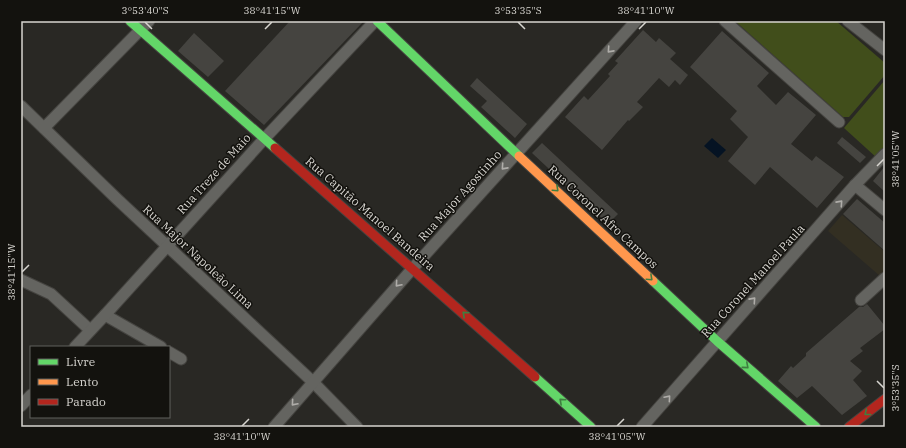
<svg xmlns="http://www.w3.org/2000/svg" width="906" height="448" font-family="'IBM Plex Serif',serif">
	<rect width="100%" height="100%" fill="#292824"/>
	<polygon fill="#332f22" points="842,215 885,252 885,271 880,276 828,231"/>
	<g fill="#414e1b">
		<polygon points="735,21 836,21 885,63 885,75 849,117 843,117"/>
		<polygon points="885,80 885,148 877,158 844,128"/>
	</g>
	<polygon fill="#051323" points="712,138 726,150 718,158 704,146"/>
	<g fill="#454440">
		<polygon points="290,21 364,21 264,125 225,91"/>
		<polygon points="643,30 656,42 659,38 676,53 670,59 688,75 680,85 675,80 669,87 659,78 637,102 643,107 629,121 628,120 602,150 565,117 584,96 588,100 610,76 608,74 618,63 615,61"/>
		<polygon points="722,31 769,73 757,86 776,105 788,92 816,115 791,144 812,161 816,156 844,177 817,208 770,167 755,185 728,161 748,137 730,119 737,111 690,67"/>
		<polygon points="194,33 224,61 208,77 178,51"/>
		<polygon points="477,78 527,124 515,138 481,107 487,101 470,86"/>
		<polygon points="842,137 866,157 860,163 837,143"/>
		<polygon points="542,143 618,214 608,224 532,153"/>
		<polygon points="885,166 885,192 873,181"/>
		<polygon points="857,199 885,223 885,251 843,214"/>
		<polygon points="867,304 885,326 885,329 860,348 863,351 850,361 862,371 853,380 867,396 842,415 812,386 797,398 778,381 791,366 793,368 806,356 806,353 859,307 863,307"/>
	</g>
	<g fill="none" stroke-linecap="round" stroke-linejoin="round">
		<g stroke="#454440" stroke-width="13">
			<g id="street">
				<polyline points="725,21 839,122"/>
				<polyline points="848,21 885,50"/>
				<polyline points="21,106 117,199 313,382 357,427"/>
				<polyline points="44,128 149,21"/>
				<polyline points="855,185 885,210"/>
				<polyline points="21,280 51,294 90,330"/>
				<polyline points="861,300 885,278"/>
				<polyline points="105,315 161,347"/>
				<polyline points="75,347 105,315 265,138 375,21"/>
				<polyline points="169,352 181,359"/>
				<polyline points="21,406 31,395"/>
				<polyline points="274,427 413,268 636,21"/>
				<polyline points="642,427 855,185 885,154"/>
			</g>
		</g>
		<g stroke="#454440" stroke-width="11">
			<g id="fast">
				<polyline points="130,21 275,148"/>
				<polyline points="377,21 519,156"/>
				<polyline points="653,281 717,341 816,427"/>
				<polyline points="535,377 591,427"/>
			</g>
		</g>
		<g stroke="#454440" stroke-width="11">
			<polyline id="slow" points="519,156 653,281"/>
		</g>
		<g stroke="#454440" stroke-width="11">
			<g id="jam">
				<polyline points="275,148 535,377"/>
				<polyline points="849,427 885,399"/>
			</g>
		</g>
		<use href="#street" stroke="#646460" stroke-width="11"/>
		<use href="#fast" stroke="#63d668" stroke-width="9"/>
		<use href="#slow" stroke="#ff974d" stroke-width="9"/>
		<use href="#jam" stroke="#b3261e" stroke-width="9"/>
	</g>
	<defs><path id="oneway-chevron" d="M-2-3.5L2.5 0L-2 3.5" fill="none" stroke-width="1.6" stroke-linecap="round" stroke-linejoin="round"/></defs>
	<g stroke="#afada9">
		<use href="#oneway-chevron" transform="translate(610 50) rotate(132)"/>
		<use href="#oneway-chevron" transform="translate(504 167) rotate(132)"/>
		<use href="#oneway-chevron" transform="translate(840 203) rotate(-48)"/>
		<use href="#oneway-chevron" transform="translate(398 284) rotate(131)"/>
		<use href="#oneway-chevron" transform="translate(753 300) rotate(-48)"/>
		<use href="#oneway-chevron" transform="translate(668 398) rotate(-49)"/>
		<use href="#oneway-chevron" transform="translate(294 403) rotate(131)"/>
	</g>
	<g stroke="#3f7e40">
		<use href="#oneway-chevron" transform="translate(556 189) rotate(43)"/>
		<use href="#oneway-chevron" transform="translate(650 278) rotate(43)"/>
		<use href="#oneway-chevron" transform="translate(465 314) rotate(-138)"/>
		<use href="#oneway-chevron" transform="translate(746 366) rotate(41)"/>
		<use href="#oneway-chevron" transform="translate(562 401) rotate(-138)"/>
		<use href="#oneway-chevron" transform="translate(867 413) rotate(142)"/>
	</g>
	<path fill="none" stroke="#d7d5d0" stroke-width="1.5" d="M145,22L152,29M518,22L525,29M265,29L272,22M639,29L646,22M877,166L884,159M22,272L29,265M877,381L884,388M242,426L249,419M617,426L624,419"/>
	<g text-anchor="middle" stroke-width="3" stroke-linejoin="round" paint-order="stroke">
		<g font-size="12" fill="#d7d5d0" stroke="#13120e">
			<text transform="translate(214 174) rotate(-48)" y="4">Rua Treze de Maio</text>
			<text transform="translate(460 196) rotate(-48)" y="4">Rua Major Agostinho</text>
			<text transform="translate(370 214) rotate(41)" y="4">Rua Capitão Manoel Bandeira</text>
			<text transform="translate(603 217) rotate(43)" y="4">Rua Coronel Afro Campos</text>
			<text transform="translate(198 257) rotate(43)" y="4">Rua Major Napoleão Lima</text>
			<text transform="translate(753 281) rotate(-48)" y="4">Rua Coronel Manoel Paula</text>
		</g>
	</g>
	<rect width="906" height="448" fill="none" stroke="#13120e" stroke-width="44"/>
	<rect x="30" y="346" width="140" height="72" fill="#13120e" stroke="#61605c"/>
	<rect x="38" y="359" width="20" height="6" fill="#63d668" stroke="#61605c"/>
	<text x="66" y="366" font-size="12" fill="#d7d5d0">Livre</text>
	<rect x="38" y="379" width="20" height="6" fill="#ff974d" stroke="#61605c"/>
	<text x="66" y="386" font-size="12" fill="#d7d5d0">Lento</text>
	<rect x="38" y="399" width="20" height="6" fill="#b3261e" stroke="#61605c"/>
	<text x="66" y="406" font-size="12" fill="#d7d5d0">Parado</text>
	<rect x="22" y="22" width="862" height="404" fill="none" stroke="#d7d5d0" stroke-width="1.5"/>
	<g font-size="10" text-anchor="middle" fill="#d7d5d0">
		<text x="145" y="14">3°53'40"S</text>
		<text x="272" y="14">38°41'15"W</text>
		<text x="518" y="14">3°53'35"S</text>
		<text x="646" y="14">38°41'10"W</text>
		<text transform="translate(895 159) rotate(-90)" y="4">38°41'05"W</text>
		<text transform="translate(11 272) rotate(-90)" y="4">38°41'15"W</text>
		<text transform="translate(895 388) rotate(-90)" y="4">3°53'35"S</text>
		<text x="242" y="440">38°41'10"W</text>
		<text x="617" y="440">38°41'05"W</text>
	</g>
</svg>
